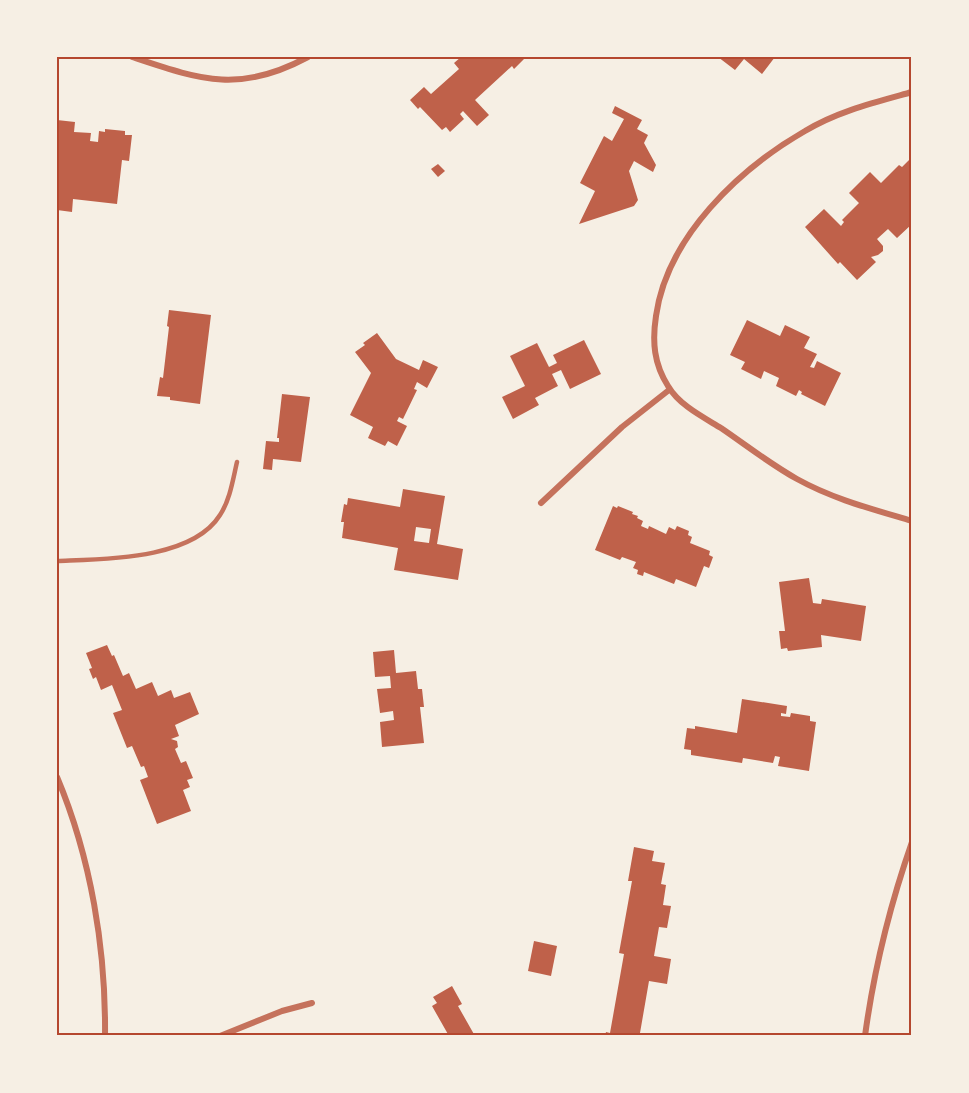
<svg xmlns="http://www.w3.org/2000/svg" width="969" height="1093" font-family="Inter,sans-serif">
	<rect width="100%" height="100%" fill="#f6efe4"/>
	<g fill="#bf614a" fill-rule="evenodd">
		<polygon points="461,57 521,57 524,59 514,69 512,66 475,100 489,115 477,126 463,111 460,114 464,119 450,132 446,127 442,130 420,107 418,109 410,100 424,87 431,94 459,69 454,63"/>
		<polygon points="718,57 775,57 762,74 744,59 735,70"/>
		<polygon points="615,106 642,120 637,129 648,135 644,143 656,165 653,172 634,161 629,171 638,200 634,206 579,224 595,191 580,183 604,136 612,141 624,119 612,113"/>
		<polygon points="57,120 75,122 74,132 91,133 90,141 98,142 99,131 105,132 105,129 125,131 125,135 132,135 129,161 122,160 117,204 73,199 72,212 57,210"/>
		<polygon points="912,157 912,224 897,238 888,229 877,239 883,246 883,251 878,255 871,257 876,262 857,280 840,262 838,264 805,227 824,209 841,226 844,222 842,220 859,203 849,193 870,172 881,183 899,165 902,167"/>
		<polygon points="438,164 445,171 438,177 431,169"/>
		<polygon points="169,310 211,315 200,404 170,400 170,397 157,396 160,377 163,378 169,327 167,326"/>
		<polygon points="747,320 780,336 785,325 810,337 804,348 817,354 810,367 814,368 817,361 841,373 825,406 801,394 802,392 799,390 796,396 776,386 779,378 764,371 761,379 741,369 745,362 730,355"/>
		<polygon points="377,333 396,359 419,370 423,360 438,367 427,388 417,382 414,389 417,390 403,419 399,417 397,421 407,426 397,446 388,441 385,446 368,438 373,427 350,415 371,373 355,352 365,345 363,343"/>
		<polygon points="584,340 601,374 570,389 561,370 552,374 558,386 535,398 539,405 513,419 502,397 525,386 510,356 537,343 549,367 557,363 553,355"/>
		<polygon points="282,394 310,397 301,462 273,459 272,470 263,469 266,441 279,442 279,438 277,438"/>
		<path d="M403,489L445,496L437,544L463,549L458,580L394,570L398,548L342,538L344,522H341L344,504L347,505L348,498L400,507ZM416,527L431,529L429,543L414,541Z"/>
		<polygon points="613,506 617,508 618,506 633,512 632,514 638,516 637,518 643,521 641,526 648,529 649,526 666,534 669,527 675,530 677,526 689,531 688,535 692,537 690,543 710,551 709,555 713,557 709,568 704,566 696,587 676,579 674,584 644,572 643,576 637,574 638,570 633,568 636,562 622,557 620,560 595,550"/>
		<polygon points="809,578 813,603 821,604 822,599 866,606 861,641 821,635 822,647 788,651 787,648 781,649 779,631 785,631 779,582"/>
		<polygon points="107,645 112,656 114,655 123,676 129,673 136,689 152,682 158,696 171,690 174,698 190,692 199,714 175,725 179,736 171,739 177,741 178,747 175,749 181,763 186,761 193,778 187,780 190,787 183,790 191,811 157,824 140,780 148,777 144,766 141,767 132,746 127,748 113,713 122,710 112,685 101,690 96,677 93,679 89,669 92,668 86,653"/>
		<polygon points="394,650 396,673 416,671 418,689 422,689 424,707 420,707 424,743 382,747 380,722 394,720 393,711 380,713 377,689 391,688 390,676 375,677 373,652"/>
		<polygon points="742,699 787,706 786,714 781,713 781,716 790,717 791,713 810,716 810,721 816,722 809,771 778,766 780,757 775,756 773,763 743,758 742,763 691,755 691,750 684,749 687,728 695,729 695,726 737,733"/>
		<polygon points="634,847 654,851 652,861 665,863 661,884 666,885 663,905 671,906 667,928 659,927 654,956 671,959 667,984 649,981 640,1033 650,1036 605,1036 606,1032 610,1033 624,954 619,953 632,881 628,881"/>
		<polygon points="534,941 557,946 551,976 528,971"/>
		<polygon points="452,986 462,1004 458,1006 475,1036 449,1036 432,1006 437,1003 433,997"/>
	</g>
	<g fill="none" stroke-linecap="round" stroke-linejoin="round">
		<path stroke="#c5725c" stroke-width="4.5" d="M57,561C104,559 192,560 220,515C230,500 233,479 237,462"/>
		<g stroke="#c5725c" stroke-width="6">
			<path d="M132,57C201,80 239,94 308,57"/>
			<path d="M912,92C876,102 838,111 805,131C739,169 667,237 656,316C652,342 654,364 668,386C679,405 703,417 721,428C746,445 770,464 797,479C833,499 872,509 912,521"/>
			<polyline points="541,503 622,427 669,390"/>
			<path d="M57,777C91,858 106,949 105,1036"/>
			<polyline points="220,1036 282,1011 312,1003"/>
			<path d="M865,1036C874,969 890,905 912,842"/>
		</g>
	</g>
	<rect width="969" height="1093" fill="none" stroke="#f6efe4" stroke-width="117"/>
	<rect x="58" y="58" width="852" height="976" fill="none" stroke="#b5482f" stroke-width="2"/>
</svg>
